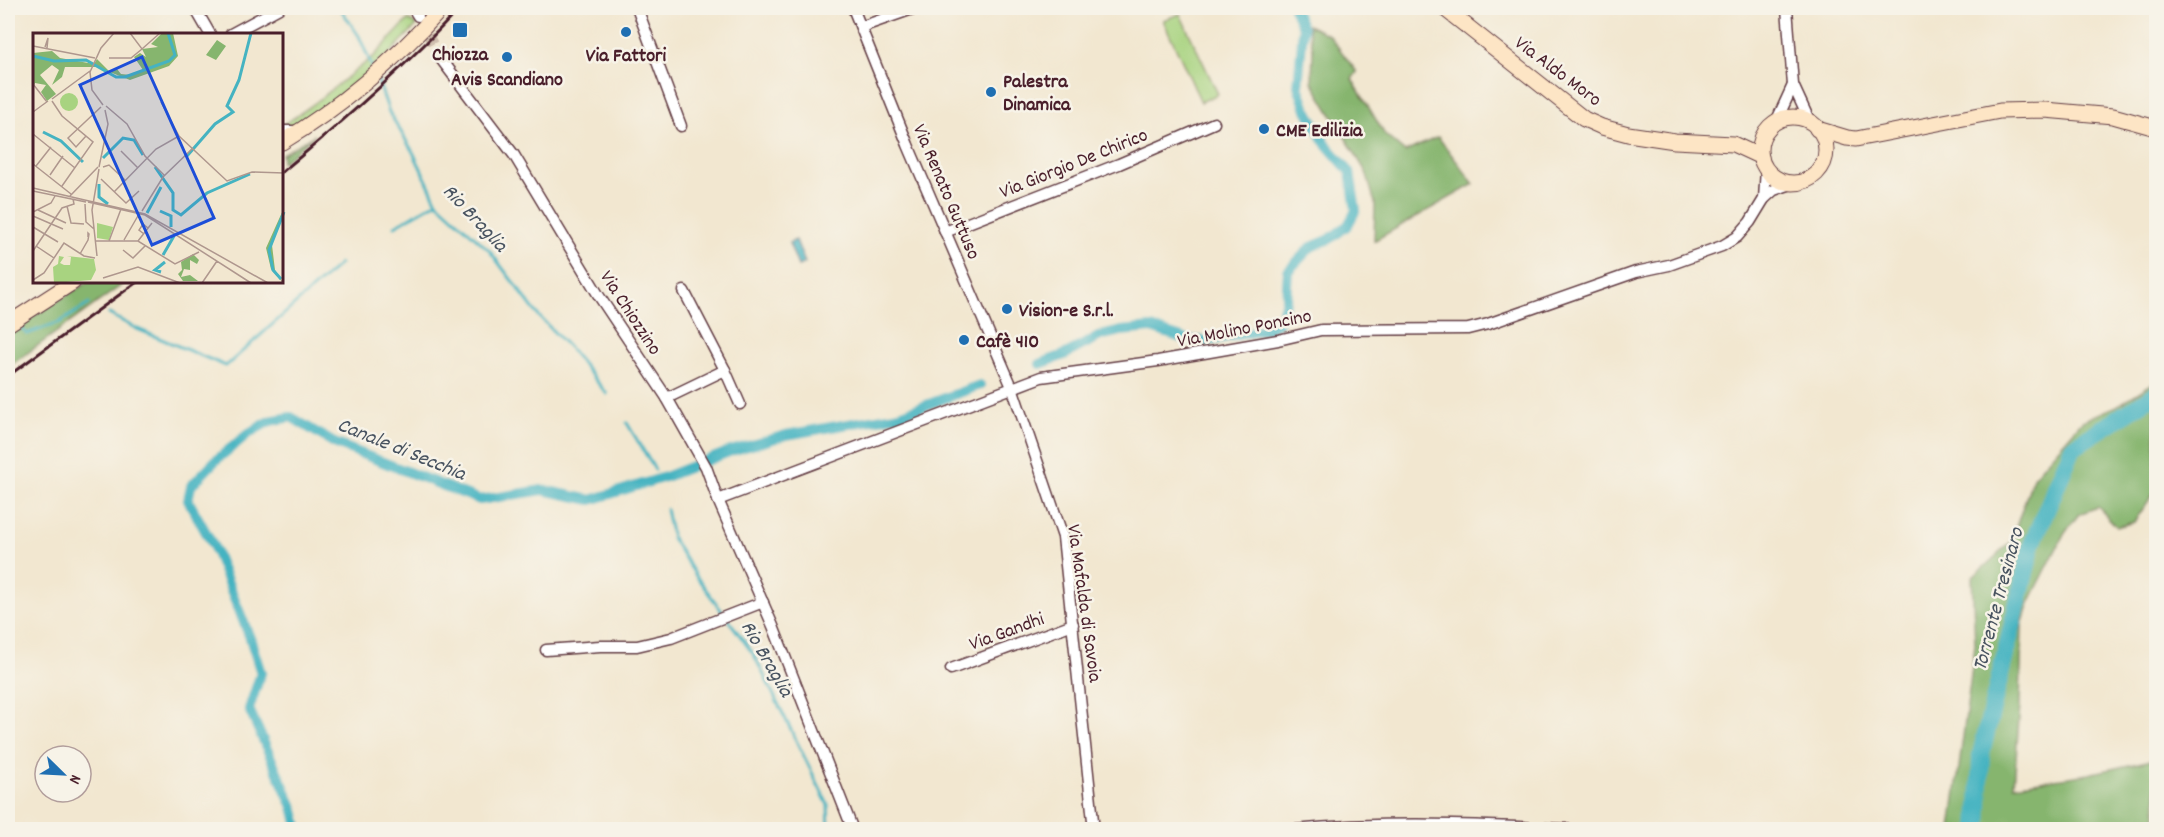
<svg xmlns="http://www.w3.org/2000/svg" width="2164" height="837" font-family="Dekko,sans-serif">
	<rect width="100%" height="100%" fill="#f7f3e8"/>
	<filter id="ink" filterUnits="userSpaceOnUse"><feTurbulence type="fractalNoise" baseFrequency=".0167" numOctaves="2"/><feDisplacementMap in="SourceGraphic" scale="12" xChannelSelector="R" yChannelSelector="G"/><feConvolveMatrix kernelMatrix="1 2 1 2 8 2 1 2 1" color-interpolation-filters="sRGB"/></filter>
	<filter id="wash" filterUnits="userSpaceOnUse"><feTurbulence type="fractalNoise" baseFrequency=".008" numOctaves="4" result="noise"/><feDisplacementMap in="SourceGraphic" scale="24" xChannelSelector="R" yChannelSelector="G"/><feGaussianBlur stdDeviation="1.35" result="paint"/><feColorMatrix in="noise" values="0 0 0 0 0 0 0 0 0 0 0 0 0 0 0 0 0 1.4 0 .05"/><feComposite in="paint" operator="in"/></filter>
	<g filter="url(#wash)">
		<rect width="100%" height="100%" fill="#f2e7d0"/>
		<g fill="#a8d380" stroke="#797956" stroke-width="1.5">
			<polygon points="1180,14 1218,94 1201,102 1163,20"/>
			<polygon points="408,20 417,25 369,75 295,128 282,126 316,102 374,56"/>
		</g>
		<g fill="#86b56e" stroke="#686a4c" stroke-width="1.5">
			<polygon points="1308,25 1329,35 1357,72 1352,79 1385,135 1405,152 1438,137 1474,184 1374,241 1375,203 1366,172 1312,82 1313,49"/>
			<polygon points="315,135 282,163 282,154"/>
			<polygon points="88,282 126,282 8,367 8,345 11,330"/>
			<polygon points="2156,381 2156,402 2155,403 2156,490 2134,522 2117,527 2098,507 2079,514 2065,532 2029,603 2022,625 2020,705 2014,785 2089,774 2156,759 2156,829 1951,829 1975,644 1972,578 2011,542 2033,477 2082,421 2117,406"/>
		</g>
		<polygon fill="#45b3c1" stroke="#486976" stroke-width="1.5" points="796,240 805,263 798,266 789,243"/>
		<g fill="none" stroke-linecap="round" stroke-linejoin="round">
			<g stroke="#45b3c1" stroke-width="3">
				<polyline points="340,8 359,36 373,69"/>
				<polyline points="377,78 389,112 413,152 437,202 489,250 538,315 571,350 607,394"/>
				<polyline points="395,226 437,202"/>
				<polyline points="109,314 135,328 226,366 340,264"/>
				<polyline points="20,327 27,334 60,322 89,304"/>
				<polyline points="627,423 655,470"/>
				<polyline points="666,509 672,538 696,576 724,614"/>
				<polyline points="728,619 754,655 828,805 829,830"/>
			</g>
			<g stroke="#45b3c1" stroke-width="10">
				<polyline points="1040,364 1064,355 1100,336 1121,331 1151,328 1188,340 1207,341 1268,329 1279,322 1286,301 1288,271 1311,247 1330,239 1348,225 1356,210 1350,172 1325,143 1305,106 1298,86 1303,28 1294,8"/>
				<polyline points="299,830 293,807 249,709 261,673 250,638 213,545 188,500 191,486 215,461 249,433 270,421 291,417 334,443 480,500 543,490 591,500 665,477 731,451 786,435 900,415 980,385"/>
			</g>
			<polyline stroke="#45b3c1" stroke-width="18" points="1978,830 1981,754 2032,544 2073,447 2156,394"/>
		</g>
	</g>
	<g filter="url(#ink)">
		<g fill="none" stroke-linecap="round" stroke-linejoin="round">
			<polyline stroke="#d0bfaf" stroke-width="10" stroke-dasharray="10 5" stroke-linecap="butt" points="421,22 441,59"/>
			<g stroke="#633d44" stroke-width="13">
				<g id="minor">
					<polyline points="195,8 210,34"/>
					<polyline points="413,8 418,16"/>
					<polyline points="637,8 681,126"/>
					<polyline points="853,8 908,145 1012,387 1063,537 1094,830"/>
					<polyline points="1787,8 1793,85 1810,122"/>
					<polyline points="861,27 915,8"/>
					<polyline points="231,34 279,8"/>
					<polyline points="441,59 514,155 599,296 667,398 706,467 718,500 773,626 853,830"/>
					<polyline points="1776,122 1793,85"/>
					<polyline points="282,131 300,131"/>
					<polyline points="1764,199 1766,169"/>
					<polyline points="945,232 1119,164 1214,123"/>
					<polyline points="725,370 740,404"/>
					<polyline points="667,398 725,370 684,291"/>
					<polyline points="718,500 1041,377 1158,361 1278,340 1321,330 1468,329 1488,324 1636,272 1669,265 1722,246 1737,237 1750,222 1764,199 1774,190 1794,183"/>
					<polyline points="546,650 600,646 637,646 671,638 763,602"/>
					<polyline points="951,669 1073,624"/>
					<path d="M1295,830C1386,821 1477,825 1568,829"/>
				</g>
			</g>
			<g stroke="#633d44" stroke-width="17">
				<g id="secondary">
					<polyline points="1444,8 1584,119 1602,127 1628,134 1675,141 1733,144 1761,157"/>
					<circle cx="1793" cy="150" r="33"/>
					<polyline points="1817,129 1847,138 1856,139 2000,111 2045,110 2113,116 2156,128"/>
					<path d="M282,142C342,106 395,60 442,8"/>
					<polyline points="8,324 73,282"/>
				</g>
			</g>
			<use href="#minor" stroke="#fff" stroke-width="10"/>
			<use href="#secondary" stroke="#fde5c5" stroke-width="15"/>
			<g stroke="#4a1f2b" stroke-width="3">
				<path d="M282,172C345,120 405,67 460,8"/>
				<polyline points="8,376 137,282"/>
			</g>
		</g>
	</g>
	<g fill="#1f6fb2" stroke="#f7f3e8" stroke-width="2">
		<rect x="452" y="22" width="16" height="16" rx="3"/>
		<circle cx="626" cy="32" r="6"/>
		<circle cx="507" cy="57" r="6"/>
		<circle cx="991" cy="92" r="6"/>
		<circle cx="1264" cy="129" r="6"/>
		<circle cx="1007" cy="309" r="6"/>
		<circle cx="964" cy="340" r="6"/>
	</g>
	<g text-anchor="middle" stroke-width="5" stroke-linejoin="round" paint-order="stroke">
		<g font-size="20" font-weight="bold" fill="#4a1f2b" stroke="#f7f3e8" text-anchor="start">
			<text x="460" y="60" text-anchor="middle">Chiozza</text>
			<text x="626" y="61" text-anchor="middle">Via Fattori</text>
			<text x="507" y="85" text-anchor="middle">Avis Scandiano</text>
			<text x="1003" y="87">Palestra<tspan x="1003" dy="23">Dinamica</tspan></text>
			<text x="1276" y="136">CME Edilizia</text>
			<text x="1019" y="316">Vision-e S.r.l.</text>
			<text x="976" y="347">Cafè 410</text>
		</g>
		<g font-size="20" fill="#4a1f2b" stroke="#f7f3e8">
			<text transform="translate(1559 70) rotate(37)" y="7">Via Aldo Moro</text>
			<text transform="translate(1073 162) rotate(-22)" y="7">Via Giorgio De Chirico</text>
			<text transform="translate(948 191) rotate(67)" y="7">Via Renato Guttuso</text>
			<text transform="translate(632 312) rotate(57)" y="7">Via Chiozzino</text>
			<text transform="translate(1244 327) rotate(-11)" y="7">Via Molino Poncino</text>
			<text transform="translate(1086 603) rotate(82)" y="7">Via Mafalda di Savoia</text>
			<text transform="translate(1006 630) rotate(-20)" y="7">Via Gandhi</text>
		</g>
		<g font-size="21" font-style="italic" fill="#485360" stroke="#f7f3e8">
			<text transform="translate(476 217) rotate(47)" y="7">Rio Braglia</text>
			<text transform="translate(402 448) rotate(22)" y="7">Canale di Secchia</text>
			<text transform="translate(1997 599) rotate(-75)" y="7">Torrente Tresinaro</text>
			<text transform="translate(768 658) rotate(60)" y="7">Rio Braglia</text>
		</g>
	</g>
	<g transform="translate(33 33)">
		<rect width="250" height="250" fill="#f2e7d0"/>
		<path d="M27 69a9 9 0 1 1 18 0a9 9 0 1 1-18 0ZM64,190L80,194L76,207L64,205ZM26,223L31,224L27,230L31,232H37L38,224L34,223L61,226L63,237L58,247L21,250L20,234L25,231Z" fill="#a8d380"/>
		<path d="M129,0H140L145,23L136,33L97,47L64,34H32L29,44L19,52L26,37L19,32L7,42L23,61L14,68L8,59L13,52L2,50L0,55V20L19,18L27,25L61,31L64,26L77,39L84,36L88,41L98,42L110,37L101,24L107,20L113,24L109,16L125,14L118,11ZM184,7L193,13L183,27L173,22ZM250,177L239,212L242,237L250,250L238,236L233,215ZM166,217L160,221L166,227L164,231L157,227V237L151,236L148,244L157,242L165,248H150L145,241L149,237L148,229Z" fill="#86b56e"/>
		<path fill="none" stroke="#45b3c1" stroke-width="3" d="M0,23L21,28L53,27L83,44H92L136,28L142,22L135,0M10,99L28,108L50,129M154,123L182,91L200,79L194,73L206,47L218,0M70,125L90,105L101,107L110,122M122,134L140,160V177L148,182L174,160L217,141M66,151V164L75,171M127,178L138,183V194M114,180L128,154M130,222L141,203M128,239L122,237L132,229M248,246L240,237L236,217L251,179"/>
		<path fill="none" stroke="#af978e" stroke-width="1.5" d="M97,0L109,16L127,0M0,13L62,25M12,14L15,5L14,15M76,25H98L109,16M0,51L14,69M19,66L57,38M19,68L29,83L60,109L29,153M128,69L146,103L194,148L219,139L251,140M70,72L59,57L57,39L68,15L81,0M73,73L94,91L112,123L132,143M0,79L15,68M0,101L42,135M53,103L43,114L35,105L68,74M88,118L105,135M0,131L38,161M3,133L18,114M66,134L75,91L72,77M70,134L76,132L92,147M17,142L30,123M68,146L93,170L106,158M0,155L112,181L235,250M0,158L53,169M81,159L123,116L146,103M37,163L65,134M55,169L112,182L218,250M52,171L53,189L61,196M34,173L38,190L51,191M5,177L33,190M109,178L130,144L160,115M0,179L18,170L22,163M0,183L30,196M0,194L25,209M111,201L106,197L110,191L115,195M91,207L106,181M62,208H105L142,231L166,219M76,208L88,176M105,208L119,190M3,213L21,225M29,213L31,210L51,223L62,225M90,217L100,225L112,213M0,218L29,175L41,171L40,166M47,221L55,207L56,201L55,200V204M64,223L59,177L66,136M70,245L105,234L147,250M0,247L11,240L29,213M169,250L184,228"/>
		<path fill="#1d4ed8" fill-opacity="0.15" stroke="#1d4ed8" stroke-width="3" d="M109,24L181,185L119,212L47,52Z"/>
		<rect width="250" height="250" fill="none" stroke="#4a1f2b" stroke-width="3"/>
	</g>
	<rect width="2164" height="837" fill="none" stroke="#f7f3e8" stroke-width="30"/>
	<g transform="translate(63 774) rotate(114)"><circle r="28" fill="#f7f3e8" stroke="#b29e9c" stroke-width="1.5"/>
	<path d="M0-4.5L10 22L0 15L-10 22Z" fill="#1f6fb2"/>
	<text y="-9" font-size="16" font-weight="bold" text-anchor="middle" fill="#4a1f2b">N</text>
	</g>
</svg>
